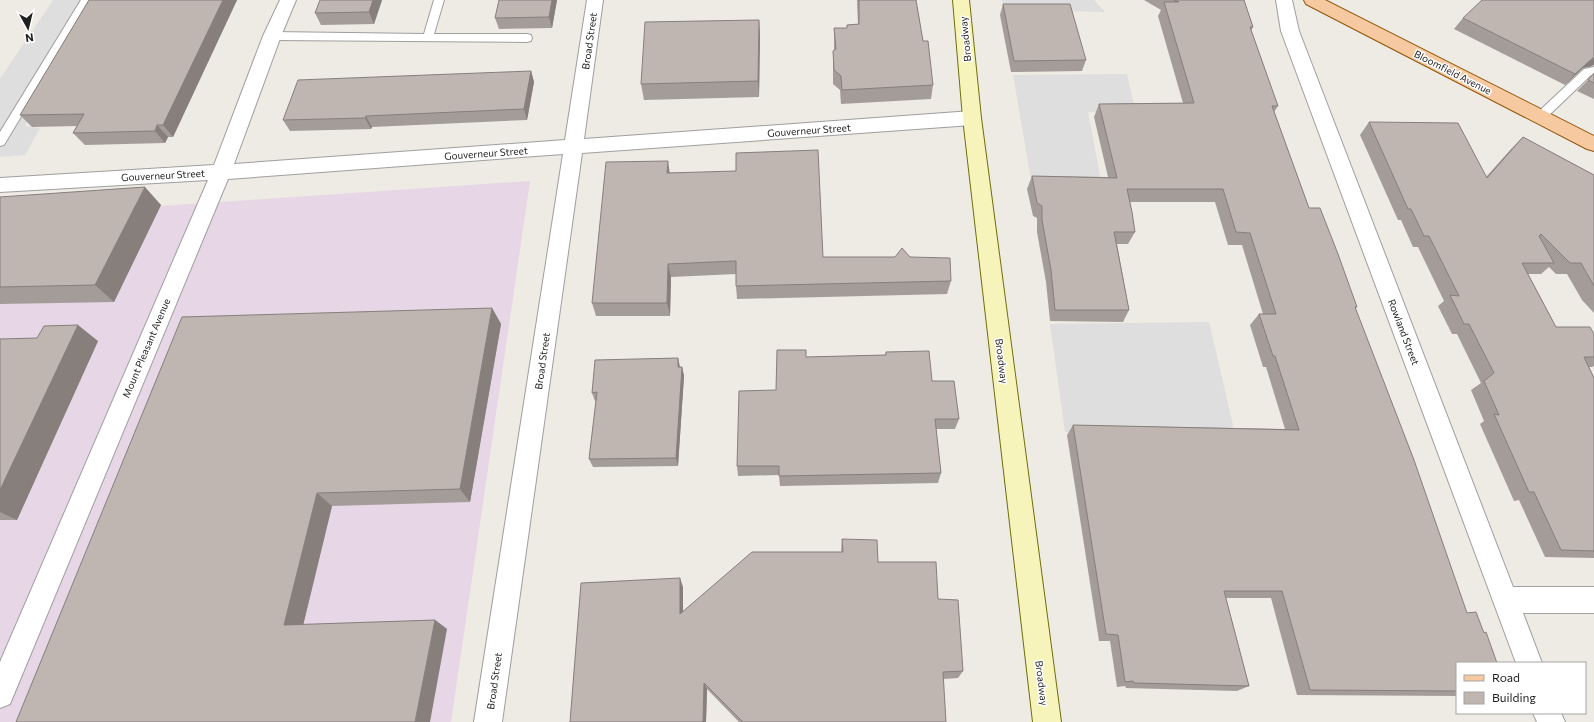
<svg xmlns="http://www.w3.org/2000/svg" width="1594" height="722" font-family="Commissioner,sans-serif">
	<rect width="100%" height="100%" fill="#eeeae4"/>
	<polygon fill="#e7d6e5" points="530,181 451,722 0,722 0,217"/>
	<g fill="#dedede">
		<polygon points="53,0 100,0 25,126 40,128 25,155 0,157 0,79"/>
		<polygon points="1002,0 1094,0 1105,12 1004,10"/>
		<polygon points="1127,74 1134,105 1117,113 1088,112 1102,186 1032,185 1013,75"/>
		<polygon points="1209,322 1235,434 1065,432 1050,324"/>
	</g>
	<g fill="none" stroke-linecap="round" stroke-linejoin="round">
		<g stroke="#9f9f9f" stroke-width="2">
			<g id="lane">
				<polygon points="81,0 91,0 4,145 0,146 0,132"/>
				<polygon points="434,0 444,0 434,34 527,34 531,35 532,38 531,41 527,42 272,40 268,39 267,36 268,33 272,32 424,34"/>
				<polygon points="1594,67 1594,75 1591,75 1544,120 1540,121 1536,120 1534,117 1536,114 1584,69"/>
			</g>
		</g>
		<g stroke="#9f9f9f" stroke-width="2">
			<g id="street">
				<polygon points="280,0 296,0 281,36 234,164 565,140 587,0 603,0 584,139 972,111 978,113 981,118 978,123 972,125 582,153 502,722 474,722 563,154 228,179 10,704 0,708 0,662 208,180 0,192 0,178 214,165 263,36"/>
				<polygon points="1276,0 1292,0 1299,31 1513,587 1594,587 1594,613 1523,613 1542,663 1516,663 1281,31"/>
				<polygon points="1533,713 1561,713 1565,722 1537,722"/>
			</g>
		</g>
		<g stroke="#6e6f0a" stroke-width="2">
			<polygon id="secondary" points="953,0 969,0 981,118 1061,722 1033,722 963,118"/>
		</g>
		<g stroke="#905607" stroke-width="2">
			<polygon id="primary" points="1304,0 1325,0 1594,136 1594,151 1587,149 1306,4"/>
		</g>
		<use href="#lane" fill="#fff" fill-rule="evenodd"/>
		<use href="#street" fill="#fff" fill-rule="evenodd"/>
		<use href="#secondary" fill="#f6f4ba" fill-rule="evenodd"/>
		<use href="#primary" fill="#f7c9a0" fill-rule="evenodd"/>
	</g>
	<g fill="#a49c98">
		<polygon points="89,0 237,0 173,137 168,137 165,143 85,145 73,133 77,126 32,127 20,115"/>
		<polygon points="382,0 374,24 321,25 315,13"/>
		<polygon points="557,0 552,28 499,29 495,18"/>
		<polygon points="857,0 916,0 923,41 933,85 931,99 841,104 840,90 833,84 833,51 834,50 834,28 847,28 847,25 858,24"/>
		<polygon points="1144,0 1244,0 1253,27 1251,31 1278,106 1274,112 1309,208 1357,307 1355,308 1457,663 1457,696 1297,695 1271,598 1226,598 1249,686 1237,691 1126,688 1125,686 1117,687 1110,641 1099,641 1067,435 1073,425 1285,429 1266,367 1263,367 1250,325 1259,314 1263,314 1242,245 1228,245 1215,202 1130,202 1135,232 1128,244 1117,244 1129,310 1123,322 1050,321 1046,282 1037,232 1037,218 1033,216 1027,189 1032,176 1108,177 1094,117 1099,104 1183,103 1158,16 1161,10"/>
		<polygon points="1594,0 1594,65 1592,66 1583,68 1565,85 1454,29 1463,18"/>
		<polygon points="1003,4 1086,60 1082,71 1011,72 1000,15"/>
		<polygon points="759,20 760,36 759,97 644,100 641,84"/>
		<polygon points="531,71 534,82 527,120 372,127 371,129 290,131 283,120"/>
		<polygon points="1594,74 1594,99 1577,91"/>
		<polygon points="1369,122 1486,177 1511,149 1523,137 1594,175 1594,313 1582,300 1567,274 1556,274 1549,267 1541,274 1528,274 1556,327 1594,334 1594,366 1592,367 1589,367 1594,378 1594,558 1545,557 1519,500 1514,501 1480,424 1484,421 1471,390 1481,383 1457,334 1452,334 1438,306 1444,301 1418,247 1413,247 1401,220 1398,220 1360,135"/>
		<polygon points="670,173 823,257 910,257 951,281 947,294 737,299 736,286 736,274 671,277 670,316 596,316 592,303"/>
		<polygon points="0,197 161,205 114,302 0,304"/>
		<polygon points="492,308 501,324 470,502 332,506 303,625 435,620 447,629 16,722"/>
		<polygon points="0,339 98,341 17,520 0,520"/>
		<polygon points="886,352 932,381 959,419 955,429 936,429 941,473 938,483 780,486 779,475 738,476 737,466 776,390 806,357 885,355"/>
		<polygon points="680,367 682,367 684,376 678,466 593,467 589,459 596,401 595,401 592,393"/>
		<polygon points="842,539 938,599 963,671 958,678 943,679 946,722 739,722 707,689 706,722 570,722 683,587 683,611 841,552"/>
	</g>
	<g fill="#867f7c">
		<polygon points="223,0 237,0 173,137 163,125"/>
		<polygon points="373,0 382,0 374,24 369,12"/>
		<polygon points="552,0 557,0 552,28 549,17"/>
		<polygon points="759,20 760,36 759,97 758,81"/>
		<polygon points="1593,57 1594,57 1594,64 1592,66 1583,68 1565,85 1575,74"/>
		<polygon points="531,71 534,82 527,120 524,109"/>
		<polygon points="366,116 372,127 371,129 365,118"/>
		<polygon points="157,125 168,137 165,143 155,131"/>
		<polygon points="668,161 670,175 667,173"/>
		<polygon points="145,187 161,205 114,302 95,285"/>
		<polygon points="668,264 671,277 670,316 667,303"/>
		<polygon points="492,308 501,324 470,502 460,489"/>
		<polygon points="78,325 98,341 17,520 0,512 0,490"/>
		<polygon points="678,358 680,367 678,367"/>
		<polygon points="682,367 684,376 678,466 676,458"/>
		<polygon points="317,493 332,506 301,634 284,625"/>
		<polygon points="680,578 683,587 683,622 680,614"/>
		<polygon points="435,620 447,629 430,722 415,722"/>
		<polygon points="704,683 707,689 706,722 703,722"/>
	</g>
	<g fill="#bfb5b1" stroke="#867f7c">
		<polygon points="89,0 223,0 163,125 157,125 155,131 73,133 84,114 20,115"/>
		<polygon points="320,0 373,0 369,12 315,13"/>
		<polygon points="499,0 552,0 549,17 495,18"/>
		<polygon points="859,0 916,0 923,41 928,41 933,85 842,90 841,76 834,70 833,51 836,49 834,28 847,28 847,25 859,24"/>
		<polygon points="1174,0 1244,0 1253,27 1250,27 1278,106 1272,106 1309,208 1320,208 1338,254 1357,307 1355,307 1414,460 1467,613 1476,612 1484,633 1486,632 1497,663 1457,663 1457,691 1310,690 1282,591 1224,591 1249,686 1134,683 1133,681 1125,682 1118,635 1106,634 1073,425 1299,430 1275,356 1273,356 1259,314 1276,314 1250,233 1236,232 1223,189 1127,189 1132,212 1135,232 1114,232 1129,310 1055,310 1051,270 1042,220 1042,206 1037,203 1032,176 1117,178 1099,104 1194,103 1164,2 1179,2"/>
		<polygon points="1482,0 1594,0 1594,57 1575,74 1463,18"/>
		<polygon points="1003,4 1070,4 1086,60 1014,61"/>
		<polygon points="759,20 758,81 641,84 645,22"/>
		<polygon points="531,71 524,109 366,116 365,118 283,120 298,80"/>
		<polygon points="1594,73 1594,83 1588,80"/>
		<polygon points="1369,122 1458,123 1487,178 1523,137 1594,175 1594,286 1581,263 1570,263 1541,234 1539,236 1554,263 1522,263 1556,327 1590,327 1594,334 1594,357 1584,357 1594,378 1594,551 1561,550 1534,492 1529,492 1494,414 1499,415 1484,381 1494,373 1469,324 1464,324 1450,295 1459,296 1429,236 1424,236 1411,209 1408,209"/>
		<polygon points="818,150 823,257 895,257 902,248 910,257 950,258 951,281 736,286 736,261 668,264 667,303 592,303 606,162 668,161 667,173 736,171 736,153"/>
		<polygon points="145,187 95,285 0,287 0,197"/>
		<polygon points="492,308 460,489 317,493 284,625 435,620 415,722 16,722 182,317"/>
		<polygon points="78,325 0,490 0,339 37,338 44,326"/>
		<polygon points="777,350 806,350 806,357 886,355 886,352 929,351 932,381 954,381 959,419 935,419 941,473 779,476 779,466 737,466 739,391 776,390"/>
		<polygon points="678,358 678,367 682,367 676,458 589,459 597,392 592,393 595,360"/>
		<polygon points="842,539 877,540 878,562 936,562 938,599 958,600 963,671 943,672 946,722 743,722 704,683 703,722 570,722 581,583 680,578 680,614 752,552 843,552"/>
	</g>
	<g text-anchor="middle" stroke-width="3" stroke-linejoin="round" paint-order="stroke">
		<g font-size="10" fill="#1e1e1e" stroke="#fff">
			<text transform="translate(965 39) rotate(-96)" y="4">Broadway</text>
			<text transform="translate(589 41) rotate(-82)" y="4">Broad Street</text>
			<text transform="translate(1453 72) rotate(27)" y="4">Bloomfield Avenue</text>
			<text transform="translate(809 130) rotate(-4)" y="4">Gouverneur Street</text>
			<text transform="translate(486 153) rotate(-4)" y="4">Gouverneur Street</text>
			<text transform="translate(163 175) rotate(-3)" y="4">Gouverneur Street</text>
			<text transform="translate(1404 332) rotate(69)" y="4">Rowland Street</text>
			<text transform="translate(146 348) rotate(-67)" y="4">Mount Pleasant Avenue</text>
			<text transform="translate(542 361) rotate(-82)" y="4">Broad Street</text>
			<text transform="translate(1002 361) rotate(83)" y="4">Broadway</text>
			<text transform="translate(494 681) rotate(-82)" y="4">Broad Street</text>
			<text transform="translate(1042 683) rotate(83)" y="4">Broadway</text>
		</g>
	</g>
	<rect x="1456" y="662" width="130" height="52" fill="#ffffff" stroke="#a5a5a5"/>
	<rect x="1464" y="675" width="20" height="6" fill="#f7c9a0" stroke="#a5a5a5"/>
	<text x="1492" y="682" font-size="12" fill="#1e1e1e">Road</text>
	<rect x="1464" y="692" width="20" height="12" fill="#bfb5b1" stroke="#a5a5a5"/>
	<text x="1492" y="702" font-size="12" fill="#1e1e1e">Building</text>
	<g transform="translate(28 28) rotate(172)" stroke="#ffffff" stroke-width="3" paint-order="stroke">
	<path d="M0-3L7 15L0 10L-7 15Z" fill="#1e1e1e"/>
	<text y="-6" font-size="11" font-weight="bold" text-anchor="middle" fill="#1e1e1e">N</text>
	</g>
</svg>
